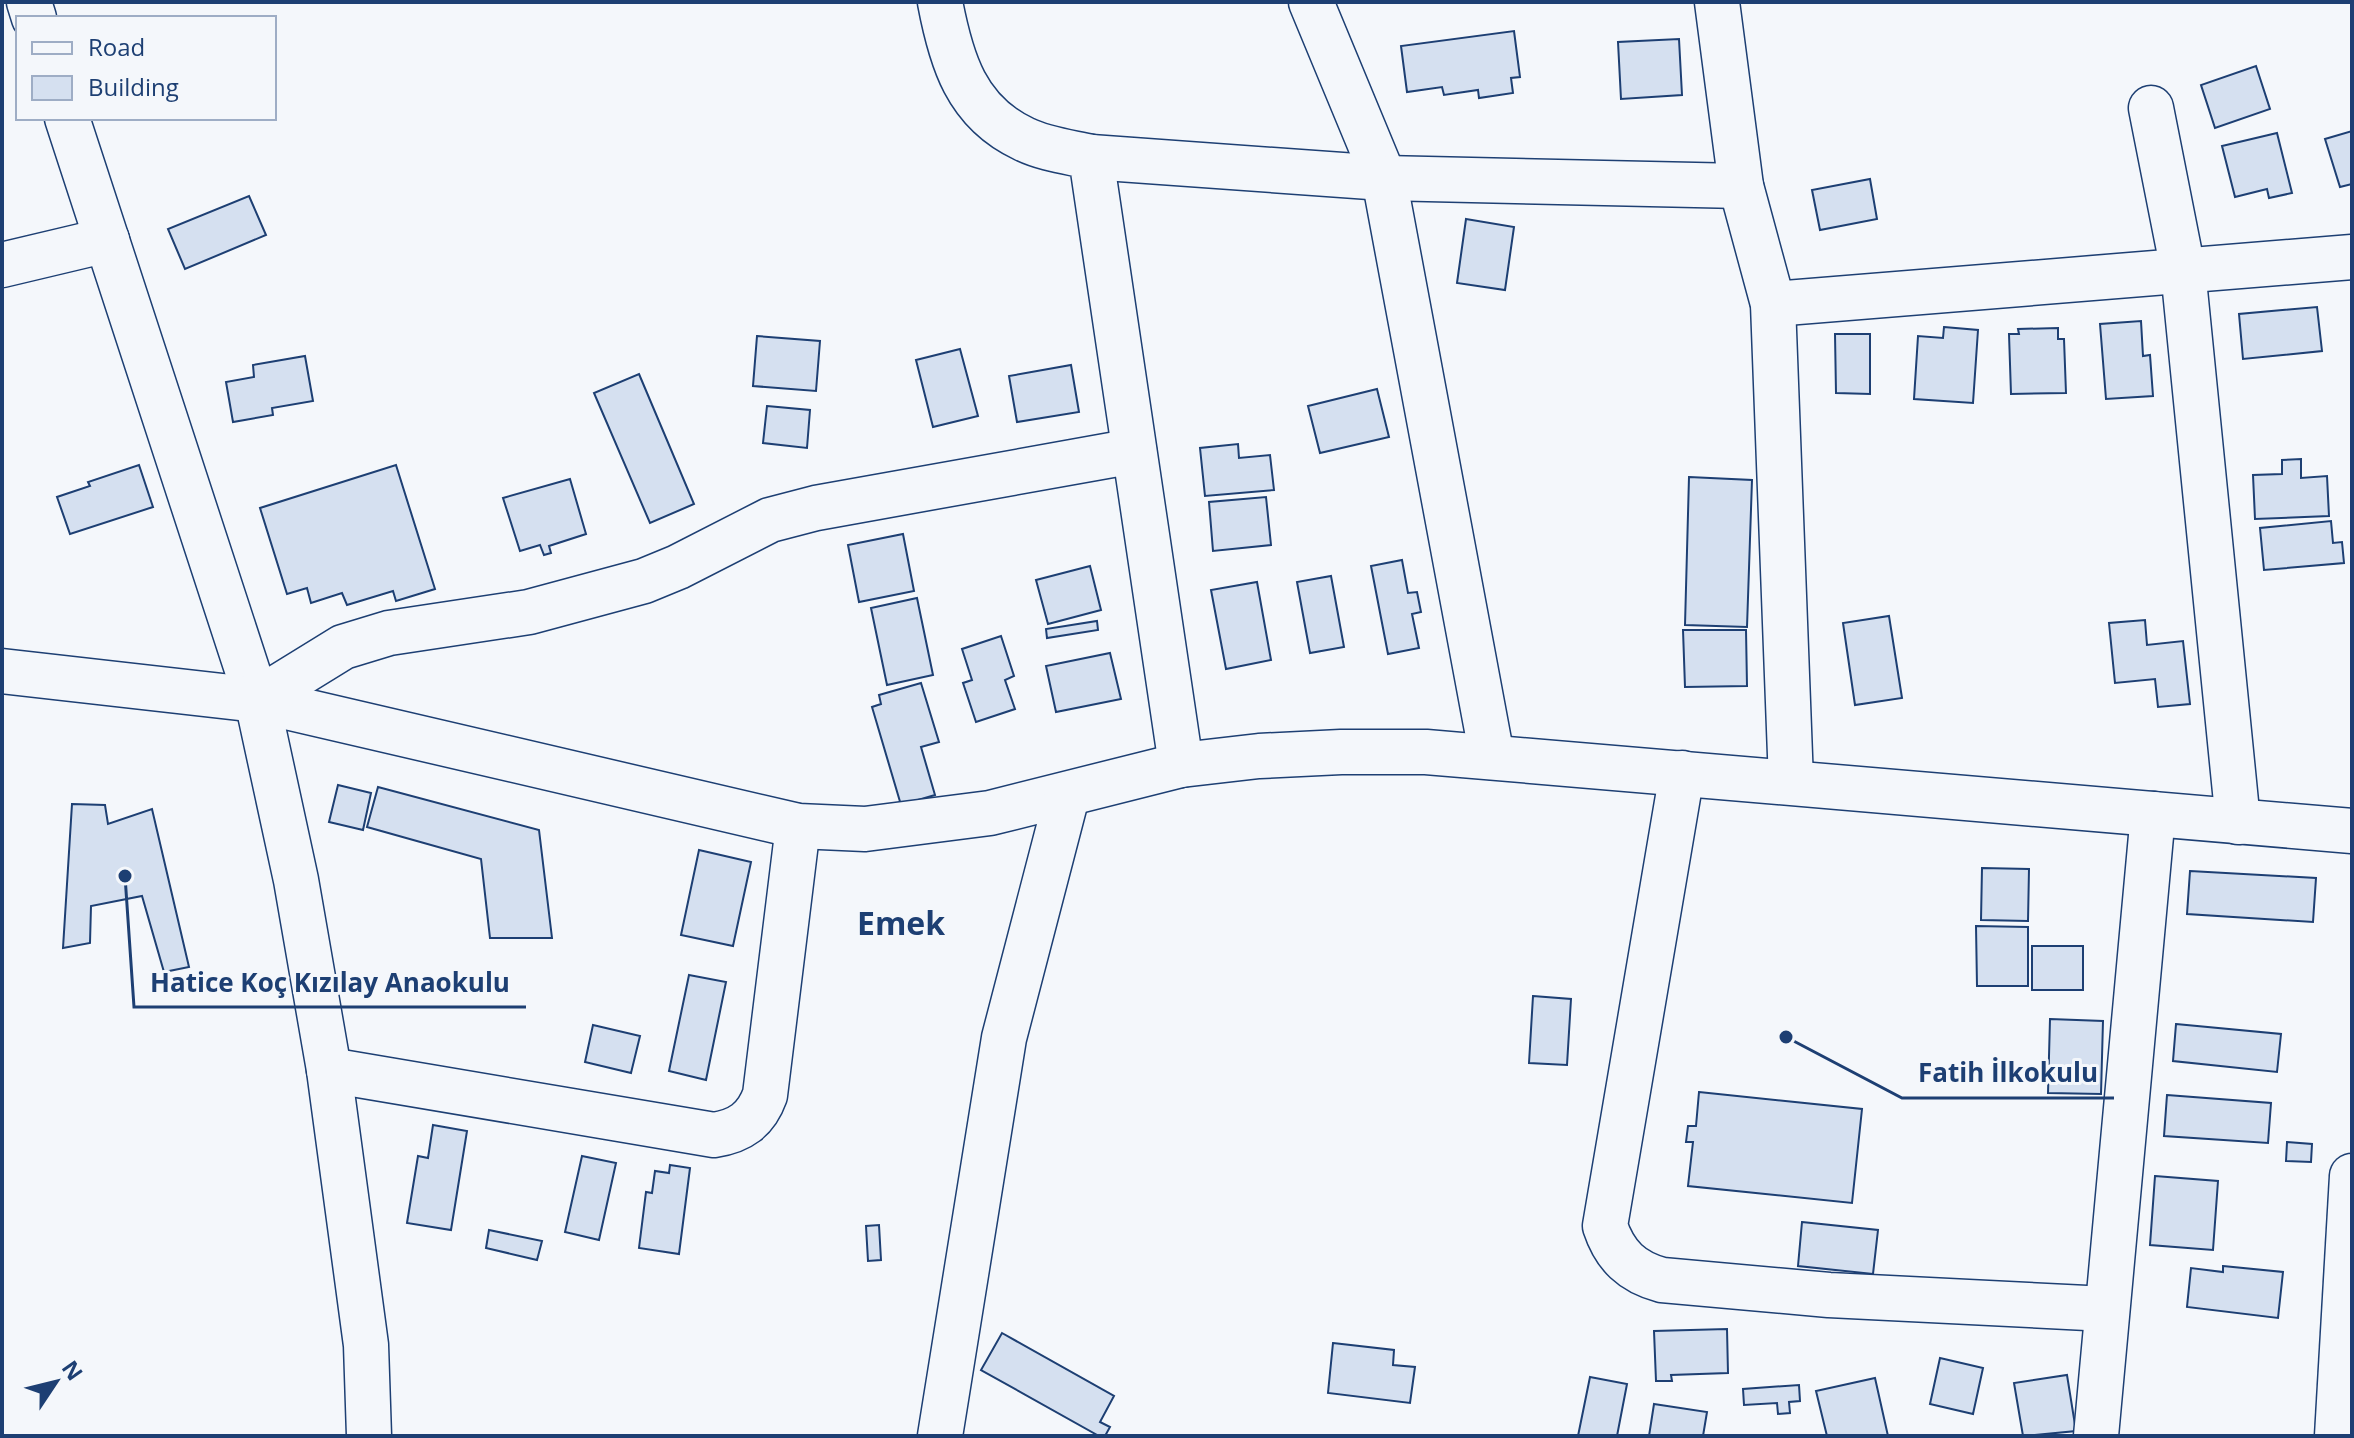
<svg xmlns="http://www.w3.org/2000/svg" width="2354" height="1438" font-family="'Open Sans',sans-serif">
	<rect width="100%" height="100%" fill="#f4f7fb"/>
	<g fill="#d5e0f0" stroke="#1d3f73" stroke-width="2">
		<polygon points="1514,31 1520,77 1511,78 1513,93 1479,98 1478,90 1444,95 1442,87 1407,92 1401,46"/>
		<polygon points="1679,39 1682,95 1621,99 1618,42"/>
		<polygon points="2256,66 2270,109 2215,128 2201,85"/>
		<polygon points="2352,131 2352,184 2340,187 2325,139"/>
		<polygon points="2277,133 2292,193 2269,198 2267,189 2235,197 2222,146"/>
		<polygon points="1870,179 1877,219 1820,230 1812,190"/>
		<polygon points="249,196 266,235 185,269 168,229"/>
		<polygon points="1466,219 1514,227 1505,290 1457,283"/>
		<polygon points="2317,307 2322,351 2243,359 2239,314"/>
		<polygon points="2141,321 2143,356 2150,355 2153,396 2106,399 2100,324"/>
		<polygon points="1944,327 1978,330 1973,403 1914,399 1918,336 1943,338"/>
		<polygon points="2058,328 2058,339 2064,339 2066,393 2011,394 2009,334 2019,334 2018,329"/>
		<polygon points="1835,334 1870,334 1870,394 1836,393"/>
		<polygon points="757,336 820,341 816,391 753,386"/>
		<polygon points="960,349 978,416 933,427 916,360"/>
		<polygon points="305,356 313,401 272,408 273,415 233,422 226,382 254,377 253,365"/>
		<polygon points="1071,365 1079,412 1017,422 1009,376"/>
		<polygon points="639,374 694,504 650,523 594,393"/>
		<polygon points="1377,389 1389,437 1320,453 1308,406"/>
		<polygon points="767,406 810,410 807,448 763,443"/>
		<polygon points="1238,444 1239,458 1270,455 1274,490 1205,496 1200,448"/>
		<polygon points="2301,459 2301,478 2327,476 2329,516 2255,519 2253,475 2282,474 2282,460"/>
		<polygon points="139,465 153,507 70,534 57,497 90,486 88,482"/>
		<polygon points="396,465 435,589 396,601 393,591 347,605 342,593 311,603 307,588 287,594 260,508"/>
		<polygon points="1689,477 1752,480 1747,627 1685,625"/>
		<polygon points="570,479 586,534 549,546 551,553 544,555 540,545 520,551 503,498"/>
		<polygon points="1266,497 1271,545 1213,551 1209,502"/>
		<polygon points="2331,521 2333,543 2342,542 2344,563 2264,570 2260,528"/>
		<polygon points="903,534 914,591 859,602 848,545"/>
		<polygon points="1402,560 1408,593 1417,592 1421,612 1412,614 1419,648 1388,654 1371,566"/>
		<polygon points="1090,566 1101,610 1048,624 1036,580"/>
		<polygon points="1331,576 1344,647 1310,653 1297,582"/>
		<polygon points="1257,582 1271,660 1226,669 1211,590"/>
		<polygon points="917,598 933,675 887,685 871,608"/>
		<polygon points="1889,616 1902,698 1855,705 1843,623"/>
		<polygon points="2145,620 2147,645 2183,641 2190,704 2158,707 2155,679 2115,683 2109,623"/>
		<polygon points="1097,621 1098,630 1047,638 1046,629"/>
		<polygon points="1683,630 1746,630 1747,686 1685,687"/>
		<polygon points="1001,636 1014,676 1005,680 1015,709 976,722 963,683 972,680 962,649"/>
		<polygon points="1110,653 1121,699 1056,712 1046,666"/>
		<polygon points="921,683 939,742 921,747 935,795 901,805 872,707 881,704 879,695"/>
		<polygon points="338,785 371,793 363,830 329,822"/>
		<polygon points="378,787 539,830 552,938 490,938 481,859 367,827"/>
		<polygon points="72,804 105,805 108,824 152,809 189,967 164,972 142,896 91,906 90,943 63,948"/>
		<polygon points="699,850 751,862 733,946 681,935"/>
		<polygon points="1982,868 2029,869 2028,921 1981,920"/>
		<polygon points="2190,871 2316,878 2313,922 2187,914"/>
		<polygon points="1976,926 2028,927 2028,986 1977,986"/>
		<rect x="2032" y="946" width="51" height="44"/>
		<polygon points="689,975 726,982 706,1080 669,1071"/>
		<polygon points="1533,996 1571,999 1567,1065 1529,1063"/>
		<polygon points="2050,1019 2103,1021 2101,1094 2048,1093"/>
		<polygon points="2176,1024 2281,1034 2277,1072 2173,1061"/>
		<polygon points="593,1025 640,1036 631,1073 585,1062"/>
		<polygon points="1699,1092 1862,1109 1852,1203 1688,1186 1693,1142 1686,1142 1688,1126 1696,1126"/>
		<polygon points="2167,1095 2271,1103 2268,1143 2164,1136"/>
		<polygon points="433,1125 467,1131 451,1230 407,1223 418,1156 428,1158"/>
		<polygon points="2287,1142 2312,1144 2311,1162 2286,1161"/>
		<polygon points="582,1156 616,1163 599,1240 565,1232"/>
		<polygon points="670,1165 690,1168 679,1254 639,1248 646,1192 652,1193 655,1171 669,1173"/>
		<polygon points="2155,1176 2218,1181 2213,1250 2150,1245"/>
		<polygon points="1802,1222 1878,1230 1873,1274 1798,1266"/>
		<polygon points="879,1225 881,1260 868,1261 866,1226"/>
		<polygon points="489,1230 542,1241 537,1260 486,1248"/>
		<polygon points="2223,1266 2283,1272 2278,1318 2187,1307 2191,1268 2223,1272"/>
		<polygon points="1727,1329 1728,1373 1671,1375 1672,1381 1656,1381 1654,1331"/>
		<polygon points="1002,1333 1114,1396 1100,1422 1110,1427 1105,1436 1099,1436 981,1370"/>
		<polygon points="1333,1343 1394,1350 1393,1365 1415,1367 1410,1403 1328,1393"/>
		<polygon points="1940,1358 1983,1368 1973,1414 1930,1404"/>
		<polygon points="2067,1375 2076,1431 2023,1436 2014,1383"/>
		<polygon points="1590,1377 1627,1384 1617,1436 1578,1436"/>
		<polygon points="1875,1378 1888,1436 1827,1436 1816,1391"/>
		<polygon points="1799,1385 1800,1401 1789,1402 1790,1413 1778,1414 1777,1403 1744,1405 1743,1389"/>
		<polygon points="1654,1404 1707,1412 1703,1436 1649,1436"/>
	</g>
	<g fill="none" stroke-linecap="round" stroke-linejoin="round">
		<g stroke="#1d3f73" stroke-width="47">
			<g id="minor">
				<polyline points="29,2 34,18"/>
				<path d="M940,2C951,60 966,112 1024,139C1044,149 1069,152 1091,157L1181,765"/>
				<polyline points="1311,2 1384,178 1492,757"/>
				<polyline points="1717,2 1741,186 1773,304 1791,782"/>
				<polyline points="2151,108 2183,270 2238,822"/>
				<polyline points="67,118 257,700 296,880 329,1070 366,1345 369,1436"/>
				<polyline points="1091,157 1384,178 1741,186"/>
				<polyline points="2,265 107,240"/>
				<polyline points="1773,304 2352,257"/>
				<polyline points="2,671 257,700 798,826 865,829 990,813 1181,765 1259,756 1341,752 1426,752 2352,831"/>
				<polyline points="257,700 343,647 389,633 529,612 644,581 678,567 770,520 816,508 1134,451"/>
				<path d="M1682,773L1605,1226C1615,1256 1632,1272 1662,1280L1829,1295L2107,1309"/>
				<path d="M329,1070L714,1135C740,1131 756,1120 765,1095L798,826"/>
				<polyline points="940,1436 1004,1038 1067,796"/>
				<polyline points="2096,1436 2153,814"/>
				<polyline points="2337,1436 2352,1176"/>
			</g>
		</g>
		<use href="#minor" stroke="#f4f7fb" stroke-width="44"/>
	</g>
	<g text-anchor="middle" stroke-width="6" stroke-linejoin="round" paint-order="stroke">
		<g font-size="32" font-weight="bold" fill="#1d3f73" stroke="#f4f7fb">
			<text x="901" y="935">Emek</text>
		</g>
	</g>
	<path fill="none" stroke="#1d3f73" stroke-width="3" d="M125 876L134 1007H526M1786 1037L1902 1098H2114"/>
	<g fill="#1d3f73" stroke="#f4f7fb" stroke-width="3">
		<circle cx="125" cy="876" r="8"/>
		<circle cx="1786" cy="1037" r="8"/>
	</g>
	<g font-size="26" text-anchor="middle" font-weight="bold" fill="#1d3f73" stroke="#f4f7fb" stroke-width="6" stroke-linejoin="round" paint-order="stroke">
		<text x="330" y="992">Hatice Koç Kızılay Anaokulu</text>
		<text x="2008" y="1082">Fatih İlkokulu</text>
	</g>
	<rect width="2354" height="1438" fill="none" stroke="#1d3f73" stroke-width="8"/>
	<rect x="16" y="16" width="260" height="104" fill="#f4f7fb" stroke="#9eadc5" stroke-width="2"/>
	<rect x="32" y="42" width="40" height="12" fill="#f4f7fb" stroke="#9eadc5" stroke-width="2"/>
	<text x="88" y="56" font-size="24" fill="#1d3f73">Road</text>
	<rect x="32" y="76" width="40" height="24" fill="#d5e0f0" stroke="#9eadc5" stroke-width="2"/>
	<text x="88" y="96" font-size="24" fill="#1d3f73">Building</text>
	<g transform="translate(56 1382) rotate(55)" stroke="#f4f7fb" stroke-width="6" paint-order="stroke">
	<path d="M0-6L14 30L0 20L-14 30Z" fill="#1d3f73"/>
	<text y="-12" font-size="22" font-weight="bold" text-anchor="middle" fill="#1d3f73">N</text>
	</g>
</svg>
